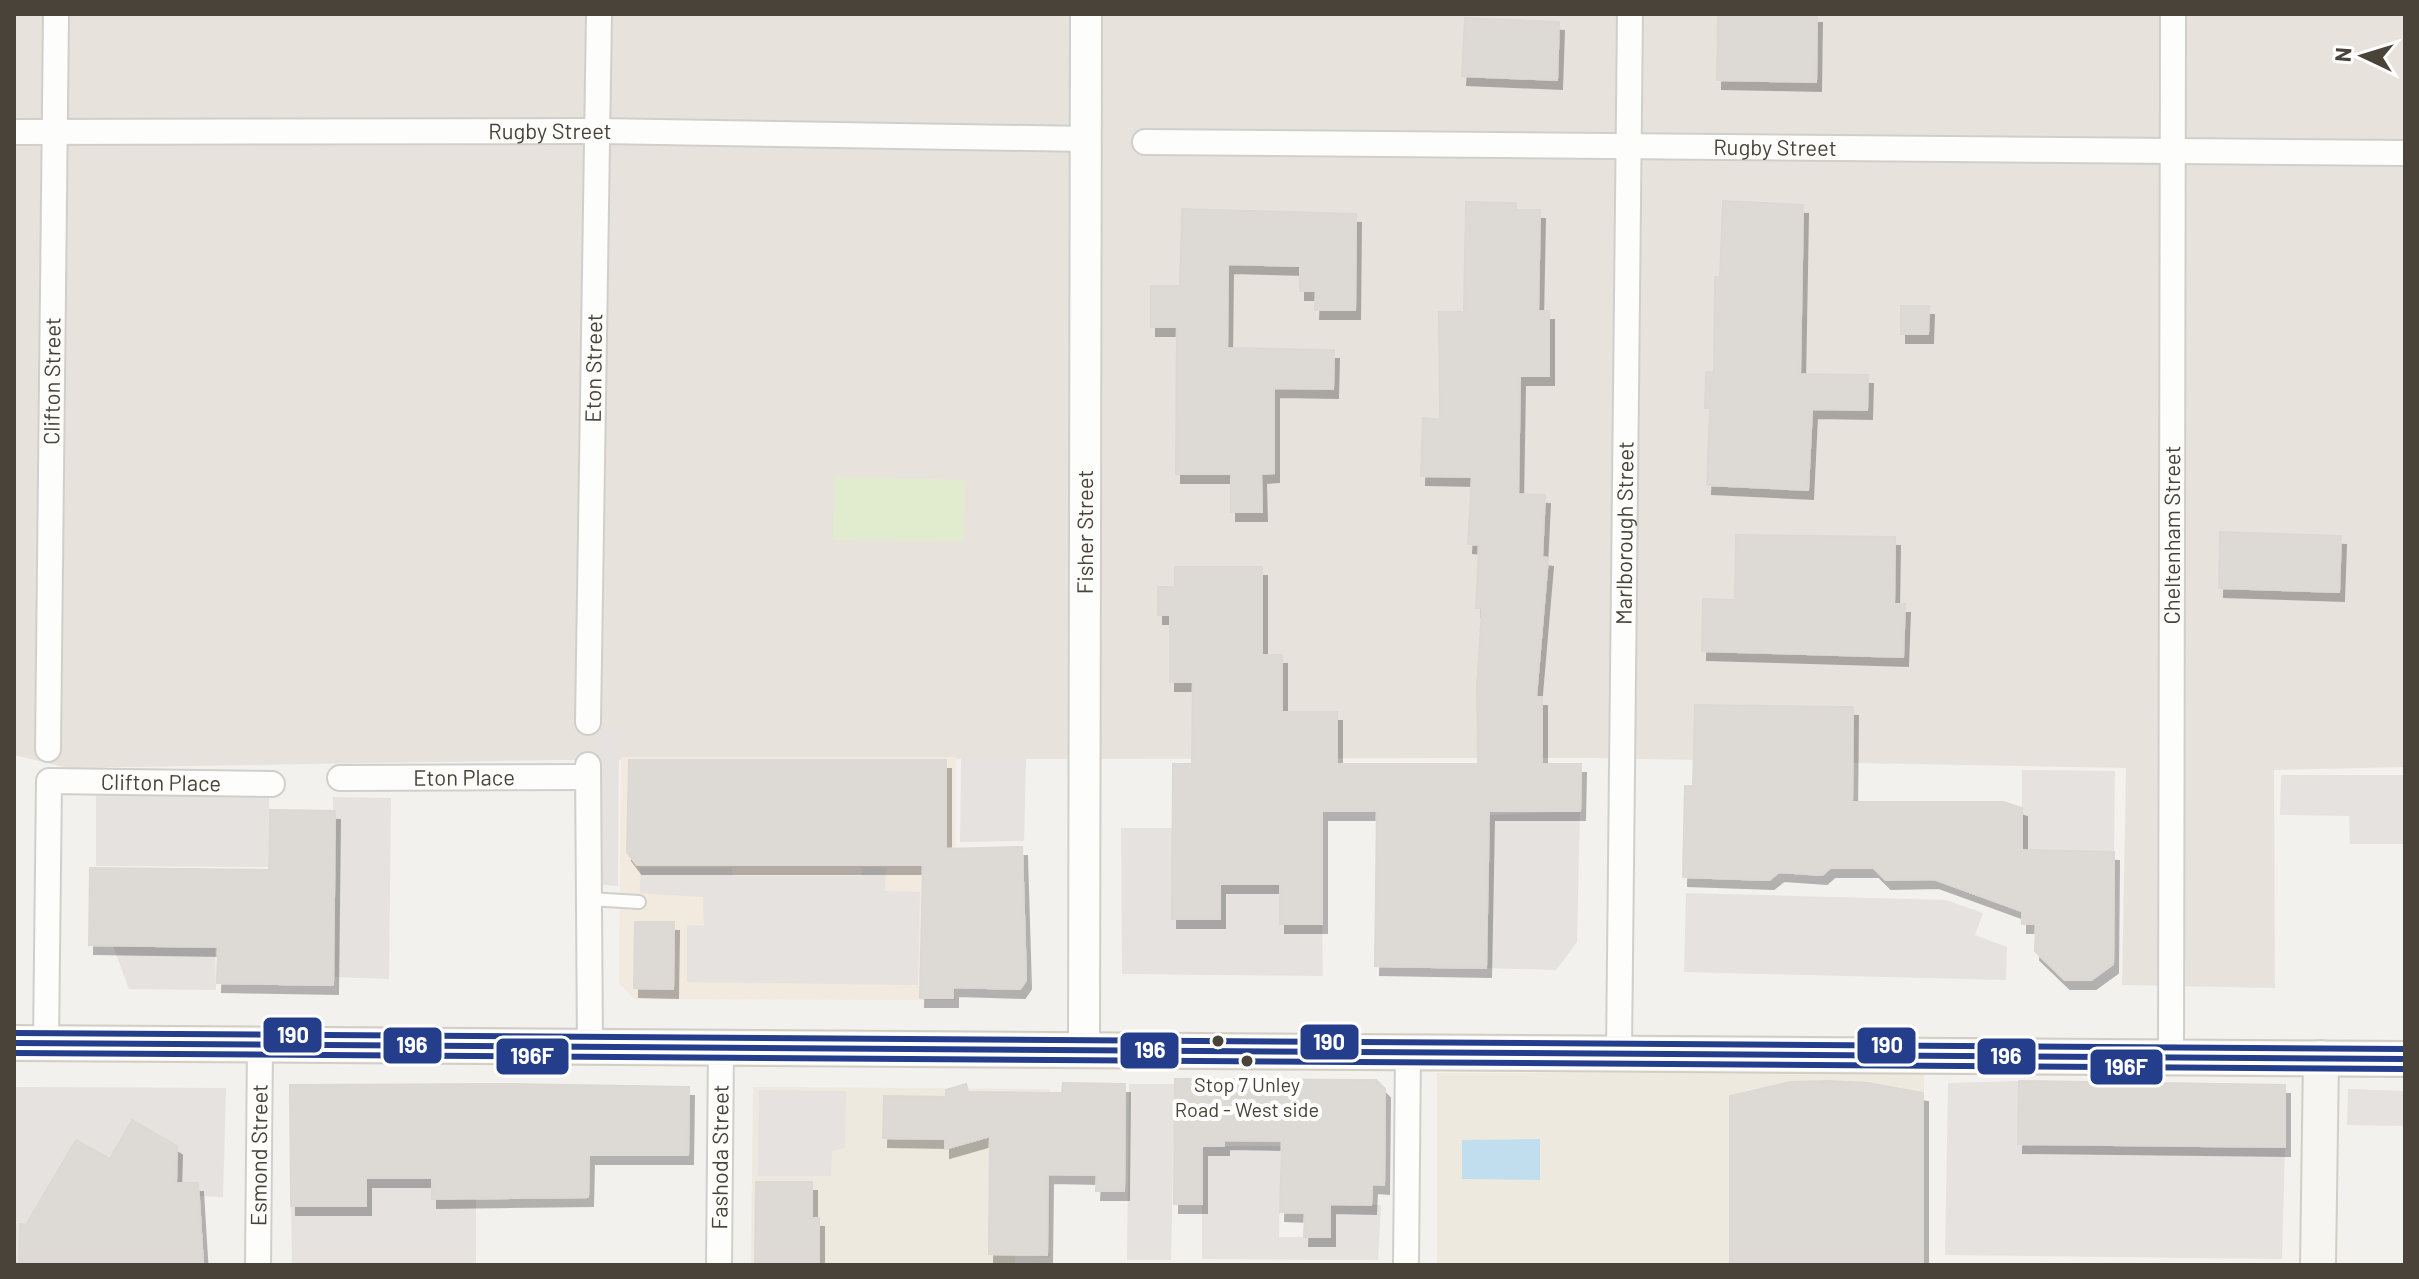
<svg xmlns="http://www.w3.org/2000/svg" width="2419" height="1279" font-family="Barlow,sans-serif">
	<defs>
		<filter id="shadow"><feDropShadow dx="5" dy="9" stdDeviation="0" flood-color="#0004"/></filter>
	</defs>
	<rect width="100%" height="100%" fill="#f3f1ee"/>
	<polygon fill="#e7e3dc" points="14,14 2405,14 2405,767 2274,770 2275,988 2122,985 2126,768 1587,758 559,760 68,768 14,755"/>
	<polygon fill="#f2e9df" points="621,757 956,757 955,1000 634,999 619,983"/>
	<g fill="#ede9de">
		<polygon points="1437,1073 1924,1073 1923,1265 1437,1265"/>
		<polygon points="753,1087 1050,1089 1050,1257 1015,1255 1015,1265 751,1265"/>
	</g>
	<polygon fill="#e1eccf" points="835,477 965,480 964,541 833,540"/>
	<g fill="#e5e2df">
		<polygon points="597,726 619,727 618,886 595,884"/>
		<polygon points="961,758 1026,758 1024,841 960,842"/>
		<polygon points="2022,770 2115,771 2114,852 2022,852"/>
		<polygon points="2281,775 2405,775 2405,844 2350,844 2349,816 2280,815"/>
		<polygon points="96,795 269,797 268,867 96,866"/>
		<polygon points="333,797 391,798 389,979 334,977"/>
		<polygon points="1580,811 1577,942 1556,970 1486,968 1489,815"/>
		<polygon points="1121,828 1172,828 1172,919 1220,919 1220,884 1280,884 1280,924 1322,924 1323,976 1122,974"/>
		<polygon points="862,867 886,868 885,891 920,892 918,985 687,982 687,925 704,926 703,897 640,893 640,868 732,868 733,876 861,876"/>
		<polygon points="1686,893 1946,900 1983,913 1975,935 2007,947 2006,980 1684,972"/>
		<polygon points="112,943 215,943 216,990 129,989"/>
		<polygon points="2019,1081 2018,1144 2285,1147 2282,1259 1945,1255 1948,1083"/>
		<polygon points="1129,1084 1175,1084 1171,1260 1127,1260"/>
		<polygon points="14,1087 226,1088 223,1197 198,1196 198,1183 176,1183 177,1146 132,1120 110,1159 76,1140 26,1225 20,1225 19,1265 14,1265"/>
		<polygon points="2348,1089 2405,1091 2405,1126 2347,1125"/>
		<polygon points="759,1090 846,1091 845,1148 832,1151 831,1176 758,1176"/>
		<polygon points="1202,1146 1281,1146 1279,1237 1329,1237 1330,1204 1381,1205 1378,1260 1202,1259"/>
		<polygon points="366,1178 432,1178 433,1199 476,1197 476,1265 292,1265 291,1206 366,1206"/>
	</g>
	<polygon fill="#c1deef" points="1540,1139 1540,1180 1462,1179 1462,1140"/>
	<g fill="#dddad6" stroke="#dcd8d4" stroke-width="2" filter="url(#shadow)">
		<polygon points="1718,14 1817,14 1816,82 1717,80"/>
		<polygon points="1465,18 1559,22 1557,80 1462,76"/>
		<polygon points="1723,201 1803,205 1800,374 1868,375 1867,410 1812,409 1808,490 1707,485 1710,408 1705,408 1706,372 1714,372 1715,277 1720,277"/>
		<polygon points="1466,202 1516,203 1516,210 1540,210 1538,311 1549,311 1549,376 1520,376 1518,494 1545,495 1542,557 1548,558 1536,697 1542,697 1542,764 1581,764 1580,811 1489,811 1486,968 1375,966 1377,811 1322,811 1322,924 1280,924 1280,884 1220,884 1220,919 1172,919 1173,764 1192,764 1193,682 1170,682 1170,615 1158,615 1158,587 1175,587 1175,567 1262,567 1262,655 1282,655 1282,712 1337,712 1337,764 1478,764 1477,688 1482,608 1476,608 1479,545 1468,544 1472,477 1421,476 1423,418 1440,419 1439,312 1464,312"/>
		<polygon points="1182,209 1356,214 1355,310 1315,310 1316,291 1300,291 1300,266 1228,264 1227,348 1334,350 1333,389 1274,388 1274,473 1261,474 1262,512 1231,512 1231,474 1176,474 1177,327 1151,327 1151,286 1180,286"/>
		<polygon points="1901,306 1929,306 1928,334 1901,334"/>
		<polygon points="2220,532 2341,536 2339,592 2219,588"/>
		<polygon points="1736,535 1895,537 1894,604 1905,604 1903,657 1702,651 1703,599 1735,600"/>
		<polygon points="1695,705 1853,707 1852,802 2003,802 2022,808 2022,850 2114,852 2113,964 2091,980 2065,980 2035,951 2036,924 2022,924 2022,911 1934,879 1886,880 1874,868 1830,868 1822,875 1779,872 1769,880 1683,877 1685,786 1693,786"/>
		<polygon points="629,760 946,760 946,849 1022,847 1026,980 1020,989 953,987 953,998 920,998 923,865 637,865 627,852"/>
		<polygon points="270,810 335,811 333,985 217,983 218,947 89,945 90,868 269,870"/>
		<polygon points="635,922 674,922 673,989 634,988"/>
		<polygon points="1175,1079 1376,1080 1385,1089 1384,1185 1372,1184 1371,1205 1330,1204 1330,1237 1304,1237 1305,1213 1280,1212 1282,1141 1224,1140 1224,1146 1202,1146 1202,1204 1174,1204"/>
		<polygon points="1828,1081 1868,1083 1923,1093 1923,1265 1730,1265 1730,1096 1791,1082"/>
		<polygon points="2019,1081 2285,1085 2285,1147 2018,1144"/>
		<polygon points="1063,1083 1125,1084 1124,1191 1096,1191 1097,1175 1048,1174 1047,1255 989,1254 990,1136 945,1149 945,1139 883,1138 884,1096 946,1097 946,1090 966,1084 968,1092 1062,1093"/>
		<polygon points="508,1084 689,1087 688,1155 589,1155 588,1197 432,1199 432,1178 366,1178 366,1206 291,1206 290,1085"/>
		<polygon points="132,1120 177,1146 176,1183 198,1183 203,1265 19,1265 20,1224 26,1225 76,1140 110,1159"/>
		<polygon points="756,1182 812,1182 812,1218 819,1218 819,1265 755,1265"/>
	</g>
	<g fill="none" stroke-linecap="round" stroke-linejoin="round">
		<g stroke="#d1cfcb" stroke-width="16">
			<polyline id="service" points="589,899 639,902"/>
		</g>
		<g stroke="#d1cfcb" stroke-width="28">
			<g id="minor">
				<path id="s1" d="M14,132L598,131L1086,139"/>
				<path id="s2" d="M1145,142L2405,153"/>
				<path id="s3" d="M588,722L599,14"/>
				<path id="s4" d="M48,749L56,14"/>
				<polyline points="588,765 590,1046"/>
				<path id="s5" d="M340,778L588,777"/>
				<path id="s6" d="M46,1043L49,781L272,784"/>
				<path id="s7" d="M1619,1053L1630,14"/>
				<path id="s8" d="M2171,1057L2173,14"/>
				<path id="s9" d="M258,1265L260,1045"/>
				<path id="s10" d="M719,1265L721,1048"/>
				<polyline points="1406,1265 1408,1051"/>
			</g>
		</g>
		<g stroke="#d1cfcb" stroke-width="34">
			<g id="tertiary">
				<path id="s11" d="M1084,1050L1086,14"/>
			</g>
		</g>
		<g stroke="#d2cec5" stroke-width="38">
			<g id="secondary">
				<polyline points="14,1043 2405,1059"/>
				<polyline points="2318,1265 2321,1058"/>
			</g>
		</g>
		<use href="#service" stroke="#fdfdfc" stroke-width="12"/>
		<use href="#minor" stroke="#fdfdfc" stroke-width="24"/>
		<use href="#tertiary" stroke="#fdfdfc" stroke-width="30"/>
		<use href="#secondary" stroke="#f7f5f1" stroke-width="34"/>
		<g stroke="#fff" stroke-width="12">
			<polyline id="bus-1" points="14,1043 2405,1059"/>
		</g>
		<g stroke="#fff" stroke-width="12">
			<polyline id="bus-2" points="14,1053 2405,1069"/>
		</g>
		<g stroke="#fff" stroke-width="12">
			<polyline id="bus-3" points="14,1033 2405,1049"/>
		</g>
		<use href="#bus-1" stroke="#243e8c" stroke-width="6"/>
		<use href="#bus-2" stroke="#243e8c" stroke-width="6"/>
		<use href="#bus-3" stroke="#243e8c" stroke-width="6"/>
	</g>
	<g fill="#4a4339" stroke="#fff" stroke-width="3">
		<circle cx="1218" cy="1041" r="7"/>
		<circle cx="1247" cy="1061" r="7"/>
	</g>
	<g text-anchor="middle" stroke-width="8" stroke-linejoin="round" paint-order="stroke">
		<g font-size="20" fill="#4a4339" stroke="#fff">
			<text x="1247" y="1092">Stop 7 Unley<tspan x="1247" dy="25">Road - West side</tspan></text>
		</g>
		<g font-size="22" fill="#4a4339" stroke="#fff">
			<text dy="8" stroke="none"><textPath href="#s1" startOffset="536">Rugby Street</textPath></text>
			<text dy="8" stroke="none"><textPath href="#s2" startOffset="630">Rugby Street</textPath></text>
			<text dy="8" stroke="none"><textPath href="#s3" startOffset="354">Eton Street</textPath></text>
			<text dy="8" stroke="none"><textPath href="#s4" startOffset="368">Clifton Street</textPath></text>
			<text dy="8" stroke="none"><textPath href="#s11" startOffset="518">Fisher Street</textPath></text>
			<text dy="8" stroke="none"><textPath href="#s7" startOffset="520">Marlborough Street</textPath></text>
			<text dy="8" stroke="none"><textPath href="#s8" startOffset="522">Cheltenham Street</textPath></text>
			<text dy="8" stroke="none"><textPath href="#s5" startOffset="124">Eton Place</textPath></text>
			<text dy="8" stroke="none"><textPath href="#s6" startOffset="374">Clifton Place</textPath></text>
			<text dy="8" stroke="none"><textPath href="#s9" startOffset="110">Esmond Street</textPath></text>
			<text dy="8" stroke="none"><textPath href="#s10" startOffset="108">Fashoda Street</textPath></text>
		</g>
	</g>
	<g stroke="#fff" stroke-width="3">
		<rect x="262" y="1016" width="61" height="38" rx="8" fill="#243e8c"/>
		<rect x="1299" y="1023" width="61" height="38" rx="8" fill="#243e8c"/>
		<rect x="1856" y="1026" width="61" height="39" rx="8" fill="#243e8c"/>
		<rect x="382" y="1026" width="61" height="39" rx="8" fill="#243e8c"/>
		<rect x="1119" y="1031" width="61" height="39" rx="8" fill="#243e8c"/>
		<rect x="1976" y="1037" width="61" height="39" rx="8" fill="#243e8c"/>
		<rect x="495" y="1037" width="75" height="39" rx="8" fill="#243e8c"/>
		<rect x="2089" y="1048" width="75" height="38" rx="8" fill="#243e8c"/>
	</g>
	<g font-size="22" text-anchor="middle" font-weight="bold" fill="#fff">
		<text x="293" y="1043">190</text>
		<text x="1329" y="1050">190</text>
		<text x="1887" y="1053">190</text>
		<text x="412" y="1053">196</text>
		<text x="1150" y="1058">196</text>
		<text x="2006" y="1064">196</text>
		<text x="532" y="1064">196F</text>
		<text x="2126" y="1075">196F</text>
	</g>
	<rect width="2419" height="1279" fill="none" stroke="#4a4339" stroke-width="32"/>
	<g transform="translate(2363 56) rotate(274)" stroke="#ffffff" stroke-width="6" paint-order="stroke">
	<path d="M0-6L14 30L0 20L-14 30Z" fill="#4a4339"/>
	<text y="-12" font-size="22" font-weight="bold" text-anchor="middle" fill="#4a4339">N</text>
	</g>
</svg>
